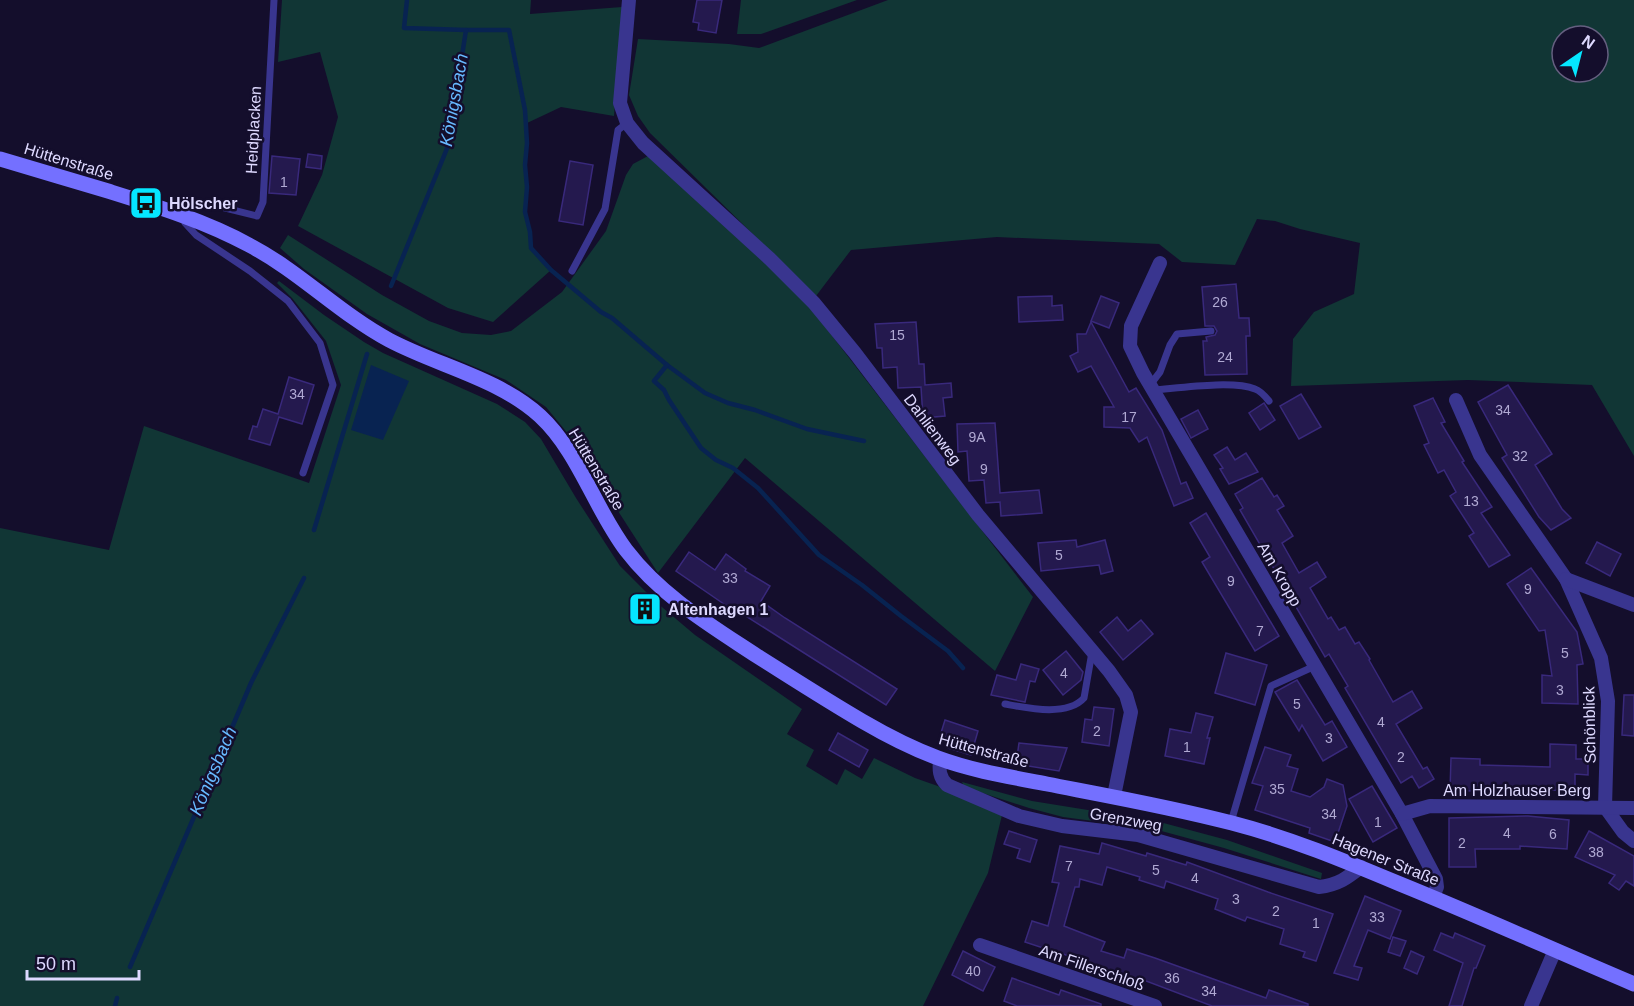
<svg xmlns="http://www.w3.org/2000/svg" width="1634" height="1006" font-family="Helvetica,sans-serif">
	<rect width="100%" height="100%" fill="#140e2c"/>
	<g fill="#113635" fill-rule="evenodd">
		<polygon points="282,0 531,0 530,14 622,7 614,116 561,107 525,124 527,143 525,165 527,187 525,212 530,232 531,248 551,270 493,322 448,308 298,226 322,175 338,117 320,52 278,62"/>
		<polygon points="741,0 857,0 761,34 737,34"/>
		<path d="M888,0H1634V456L1592,385L1468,380L1291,386L1293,339L1314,312L1354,294L1360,243L1300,229L1275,221L1257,219L1235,265L1182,262L1159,244L997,237L851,250L816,296L650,133L638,116L629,95L638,39L729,44L759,48ZM1562,36H1598V72H1562Z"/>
		<polygon points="648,156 803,298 1033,597 995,671 745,458 658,573 569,435 546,407 506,380 420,344 367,314 304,269 280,248 288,235 382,295 429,321 462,333 491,335 511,331 562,292 606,231 626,175 633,164"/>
		<polygon points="279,281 324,315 364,342 383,353 497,404 525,422 541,439 576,498 620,566 656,602 695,635 802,709 787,734 814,750 806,766 837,785 845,769 862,779 874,758 915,778 952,791 1002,815 988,873 923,1006 0,1006 0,528 109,550 144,426 309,483 341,385 326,341 292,298 277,283"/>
		<polygon points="962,782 1032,801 1156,821 1227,840 1322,873 1321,879 1224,848 1154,829 1063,817 1029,808 964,787"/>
	</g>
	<polygon fill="#082351" points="371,365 409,381 383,440 351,430"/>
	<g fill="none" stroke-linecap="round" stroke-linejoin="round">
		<g stroke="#082351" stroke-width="4.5">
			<polyline points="466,30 509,30 525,110 527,143 525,165 527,187 525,212 530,232 531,248 551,270 601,312 612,318 667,365 705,393 728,403 755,410 807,429 864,441"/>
			<polyline points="391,286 448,146 466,30 404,28 407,0"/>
			<polyline points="667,365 654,381 664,390 669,400 701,448 716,460 733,468 758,488 819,555 862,585 901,616 948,651 963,668"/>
			<polyline points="314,530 367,354"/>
			<polyline points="130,967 251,683 304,578"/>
			<polyline points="115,1006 117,998"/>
		</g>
	</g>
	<g fill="#24194e" stroke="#39297c" stroke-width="1.5">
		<polygon points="697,0 722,0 716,33 698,30 699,23 693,22"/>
		<polygon points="308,154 322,156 321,169 306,167"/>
		<polygon points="272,156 300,159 296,195 269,193"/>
		<polygon points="570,161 593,165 583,225 559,221"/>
		<polygon points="1236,284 1239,318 1249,318 1250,336 1246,336 1247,374 1205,375 1203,341 1207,341 1206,337 1215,335 1217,331 1214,326 1205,326 1202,287"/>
		<polygon points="1052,296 1052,306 1062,305 1063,320 1019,322 1018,297"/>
		<polygon points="1101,296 1119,303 1109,328 1091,321"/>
		<polygon points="916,322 919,364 924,364 925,385 951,383 952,397 943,398 945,416 923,418 921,387 898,388 897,367 883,368 882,348 877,348 875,324"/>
		<polygon points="1091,322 1129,392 1136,388 1162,430 1181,484 1186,482 1193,498 1174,506 1147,437 1139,442 1130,428 1104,427 1104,407 1114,407 1091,366 1078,372 1070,356 1078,352 1077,334 1086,334"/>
		<polygon points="289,377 314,385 302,424 279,417 270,445 249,439 253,426 257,427 263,409 278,414"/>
		<polygon points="1508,385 1552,454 1535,465 1562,509 1571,518 1551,530 1539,517 1502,458 1507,455 1478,402"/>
		<polygon points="1301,394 1321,427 1299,439 1280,406"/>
		<polygon points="1433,398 1445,422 1441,423 1464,461 1462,462 1492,507 1481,513 1510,555 1489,567 1469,536 1474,533 1450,496 1456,492 1444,470 1438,473 1424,445 1429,443 1414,406"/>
		<polygon points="1264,403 1275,420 1260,430 1249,413"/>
		<polygon points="1198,410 1208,429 1191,438 1181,419"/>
		<polygon points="995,423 1000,493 1039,490 1042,513 1001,516 1000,502 986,503 984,480 969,481 967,451 958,452 957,424"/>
		<polygon points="1227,447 1235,460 1246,453 1258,472 1229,484 1220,469 1223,468 1214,455"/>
		<polygon points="1262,478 1274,497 1277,495 1284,506 1277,510 1293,536 1282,543 1299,573 1317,562 1326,577 1310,588 1328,619 1331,617 1339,630 1345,627 1355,644 1359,642 1370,659 1369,660 1393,702 1412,691 1422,708 1396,724 1423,769 1427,767 1434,779 1419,788 1412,776 1401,783 1345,688 1348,686 1329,654 1325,657 1240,510 1243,508 1235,494"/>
		<polygon points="1206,513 1279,636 1255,651 1202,562 1210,557 1190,523"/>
		<polygon points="1076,540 1077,547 1105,540 1113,571 1101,574 1099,565 1041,571 1038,543"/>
		<polygon points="1597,542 1621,554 1610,576 1586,563"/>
		<polygon points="689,552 715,570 726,554 746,569 745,571 770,586 761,601 785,618 897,689 886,705 738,611 737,613 676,571"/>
		<polygon points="1531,568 1577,632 1583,664 1577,665 1578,704 1542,703 1542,675 1552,676 1545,630 1539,631 1507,584"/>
		<polygon points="1117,617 1128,631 1141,620 1153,634 1123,660 1100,632"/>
		<polygon points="1066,651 1083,672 1081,680 1063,695 1043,670"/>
		<polygon points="1226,653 1267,665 1255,705 1215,693"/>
		<polygon points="1021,664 1039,669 1035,682 1030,681 1025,702 991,695 997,675 1016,680"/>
		<polygon points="1297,680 1325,725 1332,721 1347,747 1323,761 1302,725 1299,731 1275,692"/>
		<polygon points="1624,695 1634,695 1634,736 1622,735"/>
		<polygon points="1094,707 1114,709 1109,746 1082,742 1085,719 1092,720"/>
		<polygon points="1196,713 1213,717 1207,738 1210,738 1204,764 1165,756 1170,729 1191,733"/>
		<polygon points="945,720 978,731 971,755 948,748 951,739 940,736"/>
		<polygon points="838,733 868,750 859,767 829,750"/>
		<polygon points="1019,743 1067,748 1059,771 1016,764"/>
		<polygon points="1550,744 1576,745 1576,759 1588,759 1588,775 1575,774 1575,790 1450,791 1451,758 1480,759 1480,765 1550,767"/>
		<polygon points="1265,747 1291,755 1287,766 1298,769 1291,791 1310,797 1324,787 1327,779 1343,785 1347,806 1335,842 1309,833 1310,828 1255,810 1263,786 1252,783"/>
		<polygon points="1372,786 1397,828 1373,842 1349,799"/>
		<polygon points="1528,816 1569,820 1567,849 1520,846 1520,849 1475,849 1476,867 1449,867 1449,818"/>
		<polygon points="1009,831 1037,840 1030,862 1017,858 1020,849 1004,844"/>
		<polygon points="1589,831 1634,856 1634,886 1626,881 1619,890 1609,883 1615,875 1575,857"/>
		<polygon points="1102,843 1146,856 1147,853 1186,865 1187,862 1268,892 1333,914 1316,961 1303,957 1305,952 1280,944 1284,929 1247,917 1245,921 1215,909 1218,899 1166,881 1164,888 1139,880 1140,877 1107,867 1102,885 1080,879 1079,887 1075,887 1064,926 1105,942 1101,951 1124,958 1127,949 1155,958 1266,998 1269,990 1308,1004 1308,1006 1212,1006 1141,979 1140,984 1113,975 1113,973 1053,950 1052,951 1025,942 1032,921 1048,926 1059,883 1052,882 1060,846 1099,854"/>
		<polygon points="1365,896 1401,911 1390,939 1368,930 1354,966 1362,968 1358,980 1334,973"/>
		<polygon points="1441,933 1453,938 1455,933 1485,946 1476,968 1474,968 1462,1006 1449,1006 1463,963 1434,950"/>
		<polygon points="1393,937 1406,941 1400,956 1388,952"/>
		<polygon points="963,951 995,967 983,991 952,975"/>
		<polygon points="1411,951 1424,957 1417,974 1404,968"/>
		<polygon points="1012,978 1059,995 1061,990 1101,1004 1101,1006 1017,1006 1004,1001"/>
	</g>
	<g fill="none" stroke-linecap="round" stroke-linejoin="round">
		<g stroke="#39358f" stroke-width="7">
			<polyline points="274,0 263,202 257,216 205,203 187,209 185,223 196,235 250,271 288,301 320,343 333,385 303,473"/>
			<polyline points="572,271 605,209 618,130 627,123"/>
			<polyline points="1150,385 1160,372 1170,345 1177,334 1211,331"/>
			<path d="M1154,390C1179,388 1233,380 1255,389C1261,391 1265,396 1269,401"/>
			<path d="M1005,704C1027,708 1067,717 1084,698L1092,652"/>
			<polyline points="1231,822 1271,686 1315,666"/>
		</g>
		<g stroke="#39358f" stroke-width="14">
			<polyline points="629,0 620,103 627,123 643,143 770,259 814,303 855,353 978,515 1109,671 1126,695 1131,712 1114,796"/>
			<polyline points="1160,263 1131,326 1130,346 1143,373 1402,814 1436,879 1437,887 1433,897"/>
			<polyline points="1456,400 1480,455 1566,579 1601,658 1608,701 1605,807 1623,832 1634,841"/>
			<polyline points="1566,579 1634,605"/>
			<path d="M940,759C939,770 939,777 947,785L1019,816L1062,826L1138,835L1319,887C1338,885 1347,878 1361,867"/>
			<polyline points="1402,814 1430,806 1634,808"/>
			<polyline points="980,945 1155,1006"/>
			<polyline points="1531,1006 1555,950"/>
		</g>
		<path stroke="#7470ff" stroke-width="15" d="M0,159C36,170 72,180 108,191C156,206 205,221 249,245C299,271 339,313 389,340C438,366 498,378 540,416C578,451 595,509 626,550C661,596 710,625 757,656C792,678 826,700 862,721C886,735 911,748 938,758C973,771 1011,777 1047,784C1109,796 1171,807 1232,823C1290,838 1345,861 1400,884C1479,916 1556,951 1634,984"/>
	</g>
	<defs>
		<g id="bus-square" transform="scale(1.725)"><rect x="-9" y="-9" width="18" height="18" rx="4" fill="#05e6ff" stroke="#140e2c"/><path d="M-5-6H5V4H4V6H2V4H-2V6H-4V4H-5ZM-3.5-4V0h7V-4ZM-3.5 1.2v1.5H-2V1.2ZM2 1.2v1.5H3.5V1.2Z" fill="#111"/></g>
		<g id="building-square" transform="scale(1.725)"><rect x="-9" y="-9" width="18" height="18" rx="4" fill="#05e6ff" stroke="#140e2c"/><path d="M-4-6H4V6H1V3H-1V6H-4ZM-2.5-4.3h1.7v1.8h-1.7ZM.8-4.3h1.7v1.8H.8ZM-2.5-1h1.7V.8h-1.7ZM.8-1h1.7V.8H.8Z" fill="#111"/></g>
	</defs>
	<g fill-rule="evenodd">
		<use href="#bus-square" x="146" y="203"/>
		<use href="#building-square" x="645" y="609"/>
	</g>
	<g text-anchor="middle" stroke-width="5" stroke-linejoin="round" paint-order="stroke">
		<g font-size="14" fill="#b0a9d3">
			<text x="284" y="187">1</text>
			<text x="1220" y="307">26</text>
			<text x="897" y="340">15</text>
			<text x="1225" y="362">24</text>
			<text x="297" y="399">34</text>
			<text x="1503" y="415">34</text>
			<text x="1129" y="422">17</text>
			<text x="977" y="442">9A</text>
			<text x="1520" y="461">32</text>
			<text x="984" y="474">9</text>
			<text x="1471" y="506">13</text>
			<text x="1059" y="560">5</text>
			<text x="730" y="583">33</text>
			<text x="1231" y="586">9</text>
			<text x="1528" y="594">9</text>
			<text x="1260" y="636">7</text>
			<text x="1565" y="658">5</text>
			<text x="1064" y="678">4</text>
			<text x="1560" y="695">3</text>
			<text x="1297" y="709">5</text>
			<text x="1381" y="727">4</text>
			<text x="1097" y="736">2</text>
			<text x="1329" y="743">3</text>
			<text x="1187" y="752">1</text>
			<text x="1401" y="762">2</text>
			<text x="1277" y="794">35</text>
			<text x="1329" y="819">34</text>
			<text x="1378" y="827">1</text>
			<text x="1507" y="838">4</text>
			<text x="1553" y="839">6</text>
			<text x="1462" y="848">2</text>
			<text x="1596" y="857">38</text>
			<text x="1069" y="871">7</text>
			<text x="1156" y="875">5</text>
			<text x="1195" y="883">4</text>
			<text x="1236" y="904">3</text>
			<text x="1276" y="916">2</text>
			<text x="1377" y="922">33</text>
			<text x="1316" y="928">1</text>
			<text x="973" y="976">40</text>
			<text x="1172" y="983">36</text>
			<text x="1209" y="996">34</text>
		</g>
		<g font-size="16" fill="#ded9ff" stroke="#140e2c">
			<text transform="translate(253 130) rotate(-87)" y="6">Heidplacken</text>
			<text transform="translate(69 161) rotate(17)" y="6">Hüttenstraße</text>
			<text transform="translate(933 429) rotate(53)" y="6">Dahlienweg</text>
			<text transform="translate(597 469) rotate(59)" y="6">Hüttenstraße</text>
			<text transform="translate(1280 574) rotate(60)" y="6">Am Kropp</text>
			<text transform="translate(1589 725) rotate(-91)" y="6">Schönblick</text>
			<text transform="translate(984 750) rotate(15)" y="6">Hüttenstraße</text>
			<text x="1517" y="796">Am Holzhauser Berg</text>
			<text transform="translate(1126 819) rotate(10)" y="6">Grenzweg</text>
			<text transform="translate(1386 859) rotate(22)" y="6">Hagener Straße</text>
			<text transform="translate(1092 967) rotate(19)" y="6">Am Fillerschloß</text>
		</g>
		<g font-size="16" font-weight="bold" fill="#ded9ff" stroke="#140e2c" text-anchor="start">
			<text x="169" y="209">Hölscher</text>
			<text x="668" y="615">Altenhagen 1</text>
		</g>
		<g font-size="18" font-style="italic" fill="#67b9ff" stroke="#140e2c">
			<text transform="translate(454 100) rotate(-80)" y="6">Königsbach</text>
			<text transform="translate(213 771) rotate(-67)" y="6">Königsbach</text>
		</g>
	</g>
	<g transform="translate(1580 54) rotate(35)"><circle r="28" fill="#140e2c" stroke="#655f80" stroke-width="1.5"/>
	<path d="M0-4.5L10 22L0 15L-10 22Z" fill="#05e6ff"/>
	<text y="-9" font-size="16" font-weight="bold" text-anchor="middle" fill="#ded9ff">N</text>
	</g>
	<path d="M27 970v9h112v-9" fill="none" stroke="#ded9ff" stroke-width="3"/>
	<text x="36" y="970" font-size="18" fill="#ded9ff" stroke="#140e2c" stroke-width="4.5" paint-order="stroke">50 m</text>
</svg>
